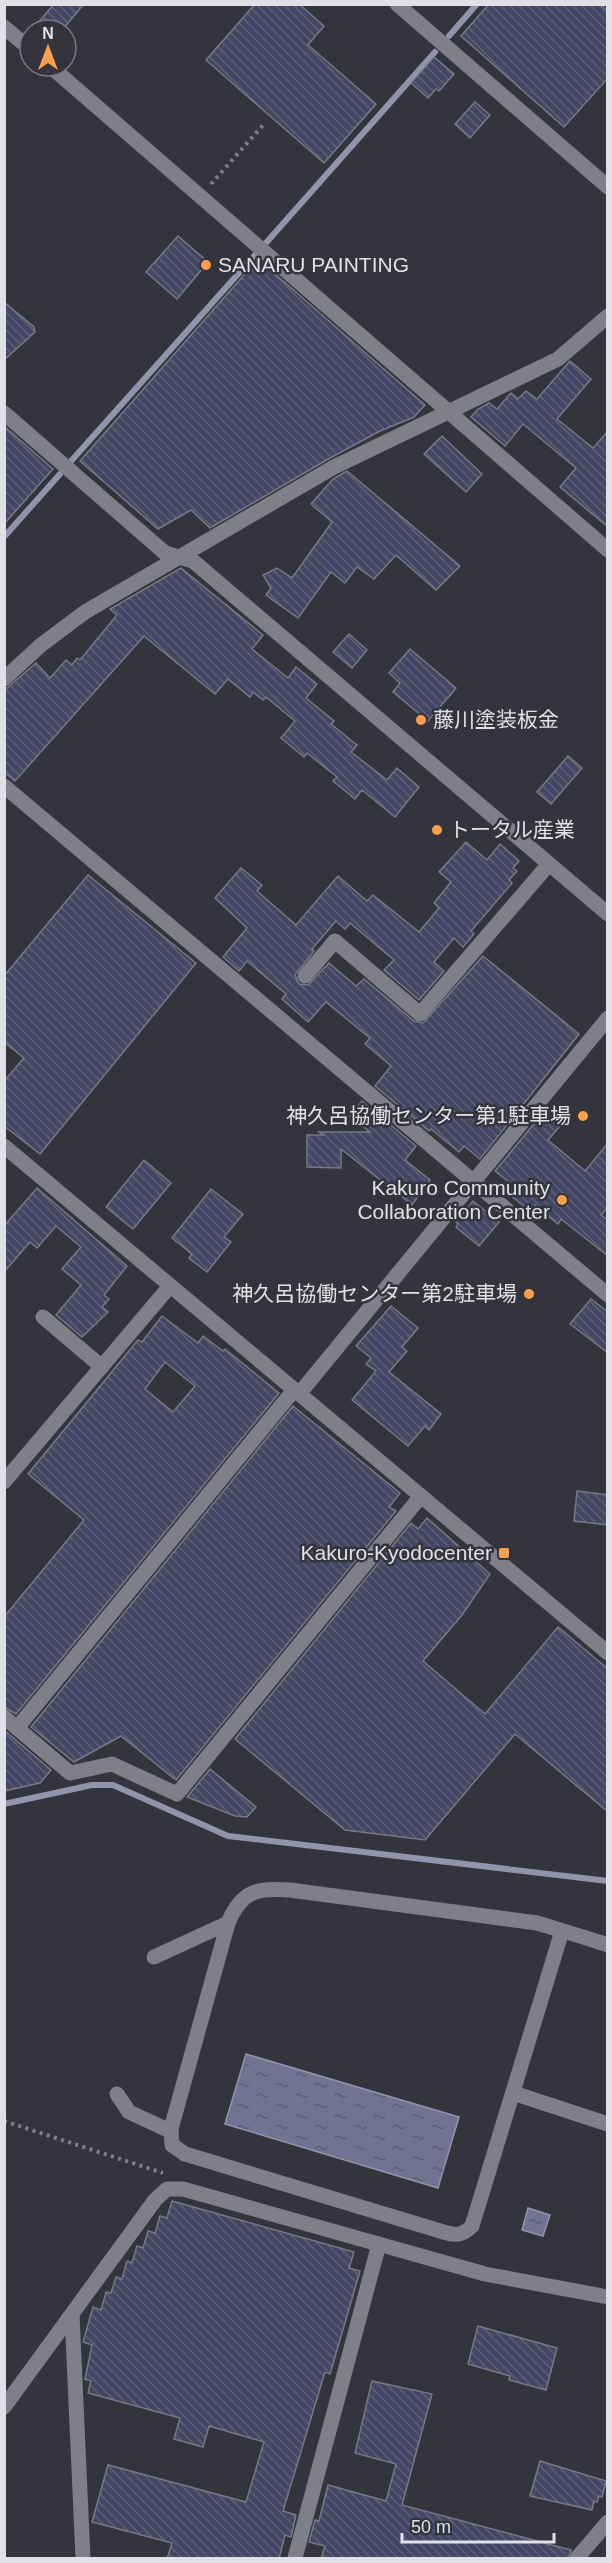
<svg xmlns="http://www.w3.org/2000/svg" width="612" height="2563" font-family="Arial,'Noto Sans JP',sans-serif">
	<defs>
		<pattern id="water-ripples" width="26" height="14" patternUnits="userSpaceOnUse" patternTransform="scale(1.5)"><rect width="26" height="14" fill="#727293"/><path d="M2 4q2-2 4 0t4 0M15 11q2-2 4 0t4 0" fill="none" stroke="#5d5d70"/></pattern>
		<pattern id="building-back-hatch" width="6" height="6" patternUnits="userSpaceOnUse" patternTransform="scale(1.5)"><rect width="6" height="6" fill="#454564"/><path d="M-1 5l2 2M0 0l6 6M5-1l2 2" fill="none" stroke="#60607a"/></pattern>
	</defs>
	<rect width="100%" height="100%" fill="#33343c"/>
	<g fill="url(#water-ripples)" stroke="#9393ac" stroke-width="1.5">
		<polygon points="246,2054 459,2117 438,2188 225,2124"/>
		<polygon points="528,2208 550,2215 543,2236 522,2230"/>
	</g>
	<g fill="none" stroke-linecap="round" stroke-linejoin="round">
		<g stroke="#9393ac" stroke-width="6">
			<polyline points="449,36 477,4"/>
			<polyline points="265,244 435,52"/>
			<polyline points="72,460 255,255"/>
			<polyline points="4,537 60,474"/>
			<polyline points="4,1804 92,1785 113,1785 228,1836 608,1881"/>
		</g>
	</g>
	<g fill="url(#building-back-hatch)" stroke="#787982" stroke-width="1.5" fill-rule="evenodd">
		<polygon points="54,4 84,4 62,30 32,30"/>
		<polygon points="255,4 299,4 324,26 308,45 376,104 324,163 206,60"/>
		<polygon points="489,4 600,4 608,11 608,78 564,127 461,36"/>
		<polygon points="434,57 454,74 439,91 436,89 428,98 411,83"/>
		<polygon points="475,102 490,115 470,138 455,124"/>
		<polygon points="178,236 208,262 177,299 146,272"/>
		<polygon points="258,259 425,405 414,417 380,431 330,458 210,528 191,510 158,529 80,461"/>
		<polygon points="4,302 34,327 35,332 4,360"/>
		<polygon points="570,361 591,379 557,419 593,448 608,431 608,527 560,487 576,468 523,424 505,446 471,417 478,409 489,403 497,409 511,393 518,399 526,391 537,399"/>
		<polygon points="4,426 53,469 4,524"/>
		<polygon points="442,436 482,474 466,492 424,454"/>
		<polygon points="347,471 460,566 436,590 396,555 374,579 357,567 345,583 331,572 298,618 266,595 271,588 263,575 277,568 292,578 332,522 311,504 333,479"/>
		<polygon points="181,568 263,635 252,649 288,678 296,667 317,684 306,698 334,721 331,724 357,745 351,752 387,780 397,768 419,787 395,817 362,790 355,799 333,781 337,777 307,753 304,757 281,738 295,721 266,697 263,700 253,692 250,697 228,679 215,694 144,636 15,781 4,772 4,691 7,688 36,663 50,678 66,660 72,665 77,658 80,660 117,615 110,609"/>
		<polygon points="349,634 367,650 352,668 333,652"/>
		<polygon points="410,649 456,688 428,721 393,692 400,683 389,673"/>
		<polygon points="568,756 582,768 551,804 537,792"/>
		<polygon points="466,842 487,860 500,844 519,861 513,868 517,871 509,880 512,883 471,931 474,934 463,947 454,938 434,962 444,971 419,1000 384,970 394,960 350,923 345,929 336,921 312,949 314,951 295,975 299,984 308,985 329,963 356,986 364,979 414,1021 423,1023 483,956 579,1034 480,1159 464,1146 459,1152 431,1129 429,1131 375,1086 391,1066 365,1044 370,1038 326,1002 308,1022 282,999 286,994 247,961 239,971 223,957 247,928 215,898 241,868 262,885 257,891 296,925 338,876 367,901 373,895 419,932 439,908 434,903 451,882 439,872"/>
		<polygon points="88,875 196,963 40,1154 4,1126 4,1081 24,1058 4,1042 4,976"/>
		<polygon points="362,1101 416,1146 405,1160 430,1180 412,1205 341,1149 341,1168 307,1167 307,1135 323,1135 319,1132 370,1132 350,1116"/>
		<polygon points="543,1113 559,1127 548,1140 585,1171 608,1143 608,1207 601,1215 608,1220 608,1256 561,1219 558,1224 535,1205 530,1211 509,1194 514,1186 495,1171"/>
		<polygon points="144,1160 171,1183 133,1229 106,1207"/>
		<polygon points="37,1188 127,1266 104,1295 109,1299 102,1307 108,1312 82,1337 56,1315 81,1285 62,1269 81,1247 56,1226 37,1248 30,1242 4,1272 4,1226"/>
		<polygon points="211,1189 243,1214 224,1237 231,1242 207,1272 189,1258 192,1254 172,1238"/>
		<polygon points="473,1201 499,1222 479,1246 456,1227 458,1224 456,1222"/>
		<polygon points="591,1299 608,1312 608,1353 570,1324"/>
		<polygon points="391,1306 418,1328 402,1347 407,1351 389,1372 441,1414 429,1430 425,1426 408,1446 352,1400 376,1371 366,1364 371,1358 356,1346"/>
		<path d="M162,1316L198,1343L203,1336L223,1351L225,1349L279,1393L16,1714L4,1707V1617L84,1520L28,1474L138,1340L142,1342ZM165,1362L195,1386L173,1412L145,1389Z"/>
		<polygon points="293,1406 400,1493 389,1507 396,1511 176,1780 121,1736 74,1762 31,1727"/>
		<polygon points="577,1491 608,1495 608,1525 574,1521"/>
		<polygon points="427,1518 490,1574 462,1615 423,1661 485,1714 558,1627 608,1669 608,1812 515,1734 425,1840 345,1830 235,1739 411,1523 418,1529"/>
		<polygon points="4,1730 51,1770 40,1783 4,1791"/>
		<polygon points="210,1769 256,1807 247,1817 235,1816 187,1797"/>
		<polygon points="172,2201 354,2252 349,2268 360,2271 330,2374 325,2372 283,2511 296,2515 291,2537 285,2535 279,2559 167,2559 172,2543 92,2522 108,2465 246,2502 264,2442 209,2426 203,2447 174,2439 180,2418 88,2393 91,2381 85,2379 92,2345 83,2342 93,2307 101,2310 106,2292 111,2293 116,2277 122,2279 127,2261 132,2263 137,2246 143,2248 148,2231 155,2233 160,2216 167,2218"/>
		<polygon points="478,2326 557,2348 546,2390 509,2380 510,2376 468,2364"/>
		<polygon points="372,2381 432,2394 402,2505 571,2550 568,2559 321,2559 325,2546 309,2542 315,2520 319,2521 328,2485 386,2501 396,2464 355,2453"/>
		<polygon points="540,2461 606,2481 602,2497 599,2496 597,2502 594,2501 592,2510 530,2496"/>
	</g>
	<g fill="none" stroke-linecap="round" stroke-linejoin="round">
		<g stroke="#7f8087" stroke-width="4" stroke-dasharray="3 4.5" stroke-linecap="butt">
			<polyline points="211,184 264,124"/>
			<polyline points="4,2121 163,2173"/>
		</g>
		<g stroke="#7e7f88" stroke-width="15">
			<polyline points="397,4 608,187"/>
			<polyline points="4,27 30,49"/>
			<polyline points="50,66 608,550"/>
			<polyline points="4,413 165,553 193,561 608,914"/>
			<polyline points="4,679 41,645 85,612 334,467 558,359 608,316"/>
			<polyline points="4,786 608,1295"/>
			<polyline points="305,976 335,941 420,1014 549,864"/>
			<polyline points="4,1146 608,1653"/>
			<polyline points="43,1317 102,1367"/>
			<polyline points="299,1394 608,1018"/>
			<polyline points="4,1482 170,1286"/>
			<polyline points="4,1717 70,1773 112,1764 177,1794 421,1496"/>
			<polyline points="17,1728 294,1390"/>
			<path d="M562,1931L472,2226C464,2234 458,2236 447,2233L185,2154L172,2145L171,2129L228,1923C242,1890 257,1888 290,1890L537,1923C560,1930 584,1937 608,1945"/>
			<polyline points="154,1957 228,1923"/>
			<polyline points="513,2093 608,2124"/>
			<polyline points="117,2094 129,2112 170,2131"/>
			<polyline points="72,2314 83,2558"/>
			<polyline points="4,2407 155,2200 167,2189 183,2189 485,2274 608,2297"/>
			<polyline points="295,2558 379,2244"/>
			<polyline points="577,2558 608,2522"/>
		</g>
	</g>
	<g fill="#fa9f4f" stroke="#33343c" stroke-width="2">
		<circle cx="206" cy="265" r="6"/>
		<circle cx="421" cy="720" r="6"/>
		<circle cx="437" cy="830" r="6"/>
		<circle cx="583" cy="1116" r="6"/>
		<circle cx="562" cy="1200" r="6"/>
		<circle cx="529" cy="1294" r="6"/>
		<rect x="498" y="1547" width="12" height="12" rx="3"/>
	</g>
	<g text-anchor="middle" stroke-width="5" stroke-linejoin="round" paint-order="stroke">
		<g font-size="21" fill="#e0e0e6" stroke="#33343c" text-anchor="end">
			<text x="218" y="272" text-anchor="start">SANARU PAINTING</text>
			<text x="433" y="727" text-anchor="start">藤川塗装板金</text>
			<text x="449" y="837" text-anchor="start">トータル産業</text>
			<text x="571" y="1123">神久呂協働センター第1駐車場</text>
			<text x="550" y="1195">Kakuro Community<tspan x="550" dy="24">Collaboration Center</tspan></text>
			<text x="517" y="1301">神久呂協働センター第2駐車場</text>
			<text x="492" y="1560">Kakuro-Kyodocenter</text>
		</g>
	</g>
	<rect width="612" height="2563" fill="none" stroke="#e0e0e6" stroke-width="12"/>
	<g transform="translate(48 48)"><circle r="28" fill="#33343c" stroke="#787980" stroke-width="1.5"/>
	<path d="M0-4.5L10 22L0 15L-10 22Z" fill="#fa9f4f"/>
	<text y="-9" font-size="16" font-weight="bold" text-anchor="middle" fill="#e0e0e6">N</text>
	</g>
	<path d="M402 2533v9h152v-9" fill="none" stroke="#e0e0e6" stroke-width="3"/>
	<text x="411" y="2533" font-size="18" fill="#e0e0e6" stroke="#33343c" stroke-width="4.5" paint-order="stroke">50 m</text>
</svg>
